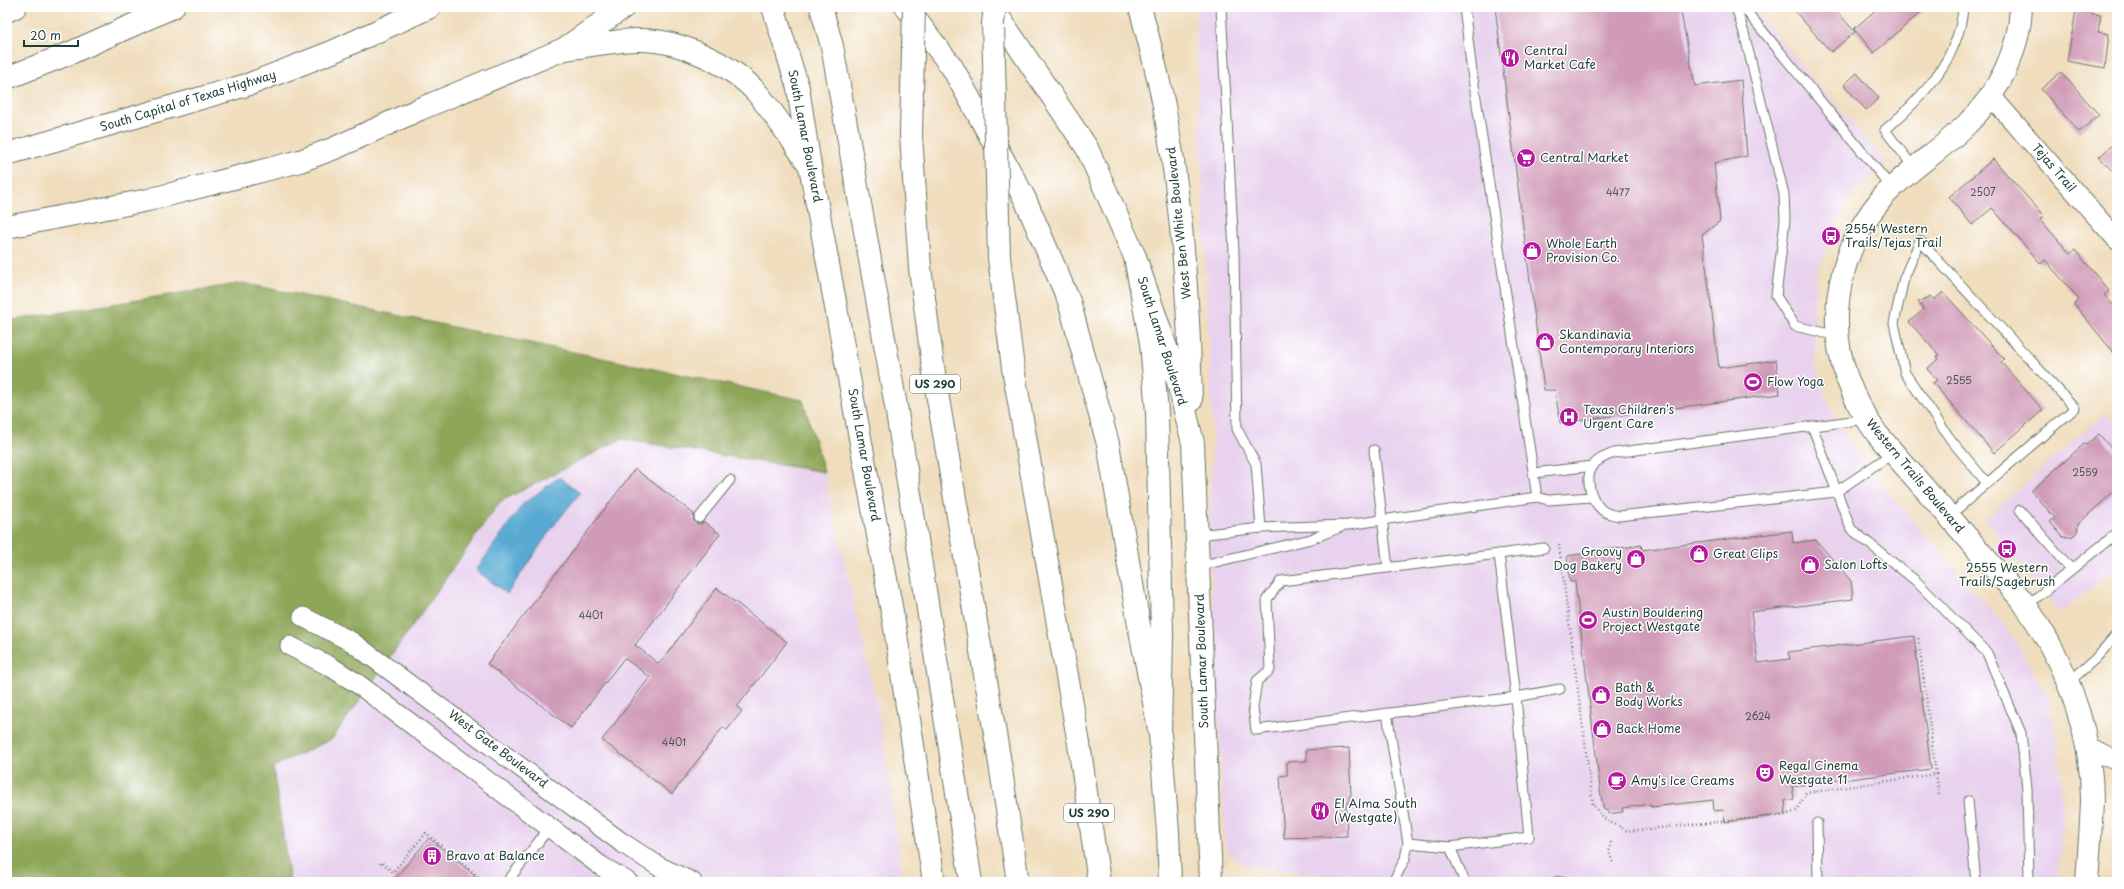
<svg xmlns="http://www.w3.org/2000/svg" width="2124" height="889" font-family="'Playpen Sans',sans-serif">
	<rect width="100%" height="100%" fill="#fff"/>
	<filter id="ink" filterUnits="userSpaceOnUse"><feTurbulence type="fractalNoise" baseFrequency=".025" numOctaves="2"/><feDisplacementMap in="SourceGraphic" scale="8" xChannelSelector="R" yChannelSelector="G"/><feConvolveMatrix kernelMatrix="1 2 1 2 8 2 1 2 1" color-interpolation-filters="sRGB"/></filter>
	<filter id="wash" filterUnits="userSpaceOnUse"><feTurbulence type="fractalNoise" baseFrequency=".012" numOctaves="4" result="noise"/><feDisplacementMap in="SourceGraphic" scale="16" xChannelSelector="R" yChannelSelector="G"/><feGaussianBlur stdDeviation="0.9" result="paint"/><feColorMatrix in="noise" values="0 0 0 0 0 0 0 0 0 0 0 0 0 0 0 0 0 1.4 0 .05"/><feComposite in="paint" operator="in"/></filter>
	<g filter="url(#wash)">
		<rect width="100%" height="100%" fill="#f0ddbd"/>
		<g fill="#e8d2ee">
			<polygon points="1195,7 1752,7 1887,164 1847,199 1816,276 1814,301 1816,368 1827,400 1849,443 1893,498 2010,632 2049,698 2059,753 2063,814 2058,882 1367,882 1339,876 1258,868 1245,865 1234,858 1225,847 1209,527 1213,436"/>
			<polygon points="2105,413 2117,428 2117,566 2060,613 1985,519"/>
			<polygon points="621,439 824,472 881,724 903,882 290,882 273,767 332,739 500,502"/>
		</g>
		<polygon fill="#8ea658" stroke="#567246" points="243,283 803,400 824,472 621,439 500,502 332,739 273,767 290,882 7,882 7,321"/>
		<polygon fill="#58aad3" stroke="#3c7484" points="559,477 580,493 552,528 507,594 476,570 522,505"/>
		<g id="blocks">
			<g fill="#d09bb8">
				<polygon points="1495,7 1680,7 1695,86 1741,80 1747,156 1714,163 1720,221 1702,235 1719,368 1776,360 1780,394 1560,423 1555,390 1544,390"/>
				<polygon points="1791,7 1833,7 1855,32 1831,52"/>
				<polygon points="1879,7 1927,7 1874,53 1854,29"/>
				<polygon points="2076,11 2101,15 2098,32 2109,34 2105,68 2067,61"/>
				<polygon points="2061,72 2099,115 2079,132 2041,89"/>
				<polygon points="1857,73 1879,98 1866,110 1844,85"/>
				<polygon points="2117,141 2117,176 2099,157"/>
				<polygon points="1993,159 2044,216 2040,219 2070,254 2075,250 2109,291 2104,295 2117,309 2117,357 2074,304 2079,299 2045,260 2041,264 1992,208 1972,225 1949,197"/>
				<polygon points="1943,292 2004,359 2001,362 2043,410 1994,453 1933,383 1937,380 1927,369 1938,359 1936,357 1939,355 1909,322 1924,309 1918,302 1931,296 1934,300"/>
				<polygon points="2099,434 2117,455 2117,489 2078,524 2077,532 2072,537 2063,537 2050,522 2055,518 2031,491 2084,444 2086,445"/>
				<polygon points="635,469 694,514 693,520 696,523 701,524 704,522 720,534 635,645 659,664 717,588 787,642 737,707 742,711 727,730 723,727 672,794 602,740 650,677 624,658 571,728 487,664"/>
				<polygon points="1792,531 1793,543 1816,540 1851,581 1853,599 1751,612 1758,663 1790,659 1788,652 1914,636 1931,769 1792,786 1794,799 1785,800 1786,814 1725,822 1723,810 1714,811 1713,800 1651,807 1651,804 1622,808 1623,812 1608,814 1608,810 1604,810 1601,796 1575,582 1570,582 1567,556 1641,545 1642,550"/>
				<polygon points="1349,748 1351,796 1349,796 1349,803 1346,803 1347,836 1284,838 1280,776 1287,775 1287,762 1307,761 1306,750"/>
				<polygon points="429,838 483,882 392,882"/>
			</g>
		</g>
	</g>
	<g filter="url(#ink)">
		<use href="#blocks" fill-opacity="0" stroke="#687564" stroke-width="1"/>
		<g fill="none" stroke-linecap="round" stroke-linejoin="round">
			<g stroke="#687564" stroke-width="11">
				<g id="service">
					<polyline points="1221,7 1234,252 1237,429 1256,464 1261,528"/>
					<polyline points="1464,7 1472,72 1537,497"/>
					<polyline points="1736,7 1744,33 1784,194 1785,220 1776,296 1795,326 1838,336"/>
					<polyline points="1743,7 1892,188"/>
					<path d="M1914,168L1885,130C1922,98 1960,58 1963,7"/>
					<path d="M1866,419L1614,453C1607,456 1597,459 1593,466C1584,479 1591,500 1602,510C1607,514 1613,515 1619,516L1836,492L1893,453"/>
					<polyline points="1812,426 1851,529 1916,581 1987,653 2021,733 2027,789 2029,882"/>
					<polyline points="1374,450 1388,568"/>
					<polyline points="1534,473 1593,466"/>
					<polyline points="2020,510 2071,569"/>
					<polyline points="1949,516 2075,408 1920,241 1904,278 1894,323 1905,373 1951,440 1987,483"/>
					<polyline points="699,518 730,480"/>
					<polyline points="1197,535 1261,528 1348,525 1537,497 1548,500 1592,497"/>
					<polyline points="1499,554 1544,548"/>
					<polyline points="1199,566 1311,539 1341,527"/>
					<polyline points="2026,606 2117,533"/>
					<polyline points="2068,683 2095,659 2117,634"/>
					<polyline points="1387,713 1408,843 1405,859 1393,882"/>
					<polyline points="1968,801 1976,882"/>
					<polyline points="1817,823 1818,882"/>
					<polyline points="1408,843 1450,847 1465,882"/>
					<polyline points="1450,847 1529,837 1516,697 1499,554 1281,581 1267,599 1270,670 1257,681 1253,707 1256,730 1516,697 1560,689"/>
					<polyline points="507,882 550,827"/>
					<polyline points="1556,882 1562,881"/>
				</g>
			</g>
			<g stroke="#687564" stroke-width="21">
				<g id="minor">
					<polyline points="1991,96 2117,240"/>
					<polyline points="303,617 352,642 621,842 658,866 692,882"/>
					<polyline points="290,646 331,667 358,684 601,866 628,882"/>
					<polyline points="2086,747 2117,761"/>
				</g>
			</g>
			<g stroke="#687564" stroke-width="24">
				<path id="tertiary" d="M2021,7C2020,49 1998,94 1968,123C1942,150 1908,169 1883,197C1855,229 1839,270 1837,313C1835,358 1851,398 1877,434L2021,599C2063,657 2092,727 2092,800C2091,827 2089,855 2087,882"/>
			</g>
			<g stroke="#687564" stroke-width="24">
				<g id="secondary">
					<polyline points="773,7 798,88 810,166 895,628 934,882"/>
					<polyline points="992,7 1087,148 1135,257 1178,382 1193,443 1211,882"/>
					<path d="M1140,7C1150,45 1161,84 1167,123C1183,215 1189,308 1191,401"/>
					<path d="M564,49C588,46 612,41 636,40C677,38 732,64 758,94C776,116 792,140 808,163"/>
				</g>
			</g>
			<g stroke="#687564" stroke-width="24">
				<g id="motorway">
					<polyline points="821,7 832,46 896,406 971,882"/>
					<polyline points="906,7 952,67 1025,199 1069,301 1108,444 1139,625 1160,734"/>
					<polyline points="7,11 15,7"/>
					<polyline points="7,78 68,54 173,7"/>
					<polyline points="7,154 250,84 332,52 430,7"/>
					<polyline points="7,227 148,200 300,161 335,148 420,109 564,49 624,7"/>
					<polyline points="1135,257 1151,343 1157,412 1162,635 1160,734 1168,832 1170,882"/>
					<polyline points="1079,744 1099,882"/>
					<polyline points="999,757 1018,882"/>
				</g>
			</g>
			<g stroke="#687564" stroke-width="2.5" stroke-dasharray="1 3" stroke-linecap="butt">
				<polyline points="1559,545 1593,805 1606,820 1628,831 1786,815 1796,811 1806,793 1936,774 1918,636"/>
				<polyline points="1936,774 1939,795"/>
				<polyline points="1611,842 1609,852 1613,862"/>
				<polyline points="380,864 381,862 393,872 426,833 480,878 477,882"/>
			</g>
			<use href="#service" stroke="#fff" stroke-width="9"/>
			<use href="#minor" stroke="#fff" stroke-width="19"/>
			<use href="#tertiary" stroke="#fff" stroke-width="22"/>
			<use href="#secondary" stroke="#fff" stroke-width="22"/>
			<use href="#motorway" stroke="#fff" stroke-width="22"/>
			<g stroke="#687564" stroke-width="24" stroke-linecap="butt">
				<g id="motorway-bridge">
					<polyline points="914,7 911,135 920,268 935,381 999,757"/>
					<polyline points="995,7 993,23 999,258 1013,368 1079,744"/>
				</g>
			</g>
			<use href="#motorway-bridge" stroke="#fff" stroke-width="22"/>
		</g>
	</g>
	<defs>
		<g id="restaurant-disc" transform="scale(1)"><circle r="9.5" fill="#b5179e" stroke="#fff"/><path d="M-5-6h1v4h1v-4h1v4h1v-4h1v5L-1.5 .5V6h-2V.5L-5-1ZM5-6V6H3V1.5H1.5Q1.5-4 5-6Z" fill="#fff"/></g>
		<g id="supermarket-disc" transform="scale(1)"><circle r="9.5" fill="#b5179e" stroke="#fff"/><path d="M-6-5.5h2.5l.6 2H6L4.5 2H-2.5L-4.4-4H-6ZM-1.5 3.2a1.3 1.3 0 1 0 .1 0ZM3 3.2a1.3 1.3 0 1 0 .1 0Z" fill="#fff"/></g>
		<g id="bus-disc" transform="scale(1)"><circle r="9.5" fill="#b5179e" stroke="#fff"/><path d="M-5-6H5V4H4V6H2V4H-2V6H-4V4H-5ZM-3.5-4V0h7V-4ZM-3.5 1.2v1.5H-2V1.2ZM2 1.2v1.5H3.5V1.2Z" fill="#fff"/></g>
		<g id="shop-disc" transform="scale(1)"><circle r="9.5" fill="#b5179e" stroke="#fff"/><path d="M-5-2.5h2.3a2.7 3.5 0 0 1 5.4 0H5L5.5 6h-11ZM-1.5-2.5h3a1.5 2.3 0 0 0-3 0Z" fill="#fff"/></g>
		<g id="stadium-disc" transform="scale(1)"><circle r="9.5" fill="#b5179e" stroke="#fff"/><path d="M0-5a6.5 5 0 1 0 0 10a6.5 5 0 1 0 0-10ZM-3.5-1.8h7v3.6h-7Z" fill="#fff"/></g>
		<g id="hospital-disc" transform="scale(1)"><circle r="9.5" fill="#b5179e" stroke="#fff"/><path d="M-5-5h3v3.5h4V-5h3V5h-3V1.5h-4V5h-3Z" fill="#fff"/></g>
		<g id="theatre-disc" transform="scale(1)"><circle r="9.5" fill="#b5179e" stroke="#fff"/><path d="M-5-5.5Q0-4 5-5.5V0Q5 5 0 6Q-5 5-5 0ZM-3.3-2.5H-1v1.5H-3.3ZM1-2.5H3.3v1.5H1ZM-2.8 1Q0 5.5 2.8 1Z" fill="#fff"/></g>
		<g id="cafe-disc" transform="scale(1)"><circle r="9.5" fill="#b5179e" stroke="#fff"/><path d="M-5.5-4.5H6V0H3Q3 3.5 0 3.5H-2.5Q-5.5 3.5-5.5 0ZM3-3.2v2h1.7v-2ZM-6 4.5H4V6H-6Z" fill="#fff"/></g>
		<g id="building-disc" transform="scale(1)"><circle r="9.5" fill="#b5179e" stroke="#fff"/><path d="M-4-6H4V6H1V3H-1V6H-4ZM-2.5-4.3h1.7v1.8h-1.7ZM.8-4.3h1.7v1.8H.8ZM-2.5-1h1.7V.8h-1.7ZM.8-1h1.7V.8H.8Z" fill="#fff"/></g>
	</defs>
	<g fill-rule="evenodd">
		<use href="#restaurant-disc" x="1510" y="58"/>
		<use href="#supermarket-disc" x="1526" y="158"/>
		<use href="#bus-disc" x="1831" y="236"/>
		<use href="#shop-disc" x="1532" y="251"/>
		<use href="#shop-disc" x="1545" y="342"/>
		<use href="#stadium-disc" x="1753" y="382"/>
		<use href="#hospital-disc" x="1569" y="417"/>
		<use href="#bus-disc" x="2007" y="549"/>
		<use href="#shop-disc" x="1699" y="554"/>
		<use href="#shop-disc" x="1636" y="559"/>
		<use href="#shop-disc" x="1810" y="565"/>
		<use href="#stadium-disc" x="1588" y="620"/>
		<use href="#shop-disc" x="1601" y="695"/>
		<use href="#shop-disc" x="1602" y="729"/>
		<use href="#theatre-disc" x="1765" y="773"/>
		<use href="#cafe-disc" x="1617" y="781"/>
		<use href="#restaurant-disc" x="1320" y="811"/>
		<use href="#building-disc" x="432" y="856"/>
	</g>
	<g text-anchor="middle" stroke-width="3" stroke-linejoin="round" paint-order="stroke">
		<g font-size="10" fill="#4b5455">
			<text x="1618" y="196">4477</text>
			<text x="1983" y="196">2507</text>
			<text x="1959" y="384">2555</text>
			<text x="2085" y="476">2559</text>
			<text x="591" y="619">4401</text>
			<text x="1758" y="720">2624</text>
			<text x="674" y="746">4401</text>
		</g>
		<g fill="#fff" stroke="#627771" stroke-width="1">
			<rect x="910" y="375" width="50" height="18" rx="3"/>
			<rect x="1064" y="804" width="50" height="18" rx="3"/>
		</g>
		<g font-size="11" font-weight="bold" fill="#1f3d34">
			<text x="935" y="388">US 290</text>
			<text x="1089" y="817">US 290</text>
		</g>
		<g font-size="12" fill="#1f3d34" stroke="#fff" text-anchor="start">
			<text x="1524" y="55">Central<tspan x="1524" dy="14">Market Cafe</tspan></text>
			<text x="1540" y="162">Central Market</text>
			<text x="1845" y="233">2554 Western<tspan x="1845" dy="14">Trails/Tejas Trail</tspan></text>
			<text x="1546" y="248">Whole Earth<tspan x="1546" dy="14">Provision Co.</tspan></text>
			<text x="1559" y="339">Skandinavia<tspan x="1559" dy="14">Contemporary Interiors</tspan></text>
			<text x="1767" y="386">Flow Yoga</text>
			<text x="1583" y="414">Texas Children's<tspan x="1583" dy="14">Urgent Care</tspan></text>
			<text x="1622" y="556" text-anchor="end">Groovy<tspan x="1622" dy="14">Dog Bakery</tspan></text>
			<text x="1713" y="558">Great Clips</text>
			<text x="1824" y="569">Salon Lofts</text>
			<text x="2007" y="572" text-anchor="middle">2555 Western<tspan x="2007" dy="14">Trails/Sagebrush</tspan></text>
			<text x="1602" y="617">Austin Bouldering<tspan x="1602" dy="14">Project Westgate</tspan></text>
			<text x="1615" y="692">Bath &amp;<tspan x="1615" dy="14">Body Works</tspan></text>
			<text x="1616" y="733">Back Home</text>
			<text x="1779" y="770">Regal Cinema<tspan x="1779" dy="14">Westgate 11</tspan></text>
			<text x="1631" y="785">Amy's Ice Creams</text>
			<text x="1334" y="808">El Alma South<tspan x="1334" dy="14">(Westgate)</tspan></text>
			<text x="446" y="860">Bravo at Balance</text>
		</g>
		<g font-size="12" fill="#1f3d34" stroke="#fff">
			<text transform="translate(188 101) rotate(-17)" y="4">South Capital of Texas Highway</text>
			<text transform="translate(805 136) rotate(79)" y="4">South Lamar Boulevard</text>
			<text transform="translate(2054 168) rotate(49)" y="4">Tejas Trail</text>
			<text transform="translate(1179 223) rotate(-96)" y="4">West Ben White Boulevard</text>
			<text transform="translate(1162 341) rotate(72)" y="4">South Lamar Boulevard</text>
			<text transform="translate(864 455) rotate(80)" y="4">South Lamar Boulevard</text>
			<text transform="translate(1915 476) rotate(50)" y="4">Western Trails Boulevard</text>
			<text transform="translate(1202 661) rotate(-92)" y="4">South Lamar Boulevard</text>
			<text transform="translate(498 749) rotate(37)" y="4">West Gate Boulevard</text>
		</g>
	</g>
	<rect width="2124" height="889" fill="none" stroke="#fff" stroke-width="24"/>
	<path d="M24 40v6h54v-6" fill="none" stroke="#1f3d34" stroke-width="2"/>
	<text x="30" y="40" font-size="12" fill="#1f3d34" stroke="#ffffff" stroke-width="3" paint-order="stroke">20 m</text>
</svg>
